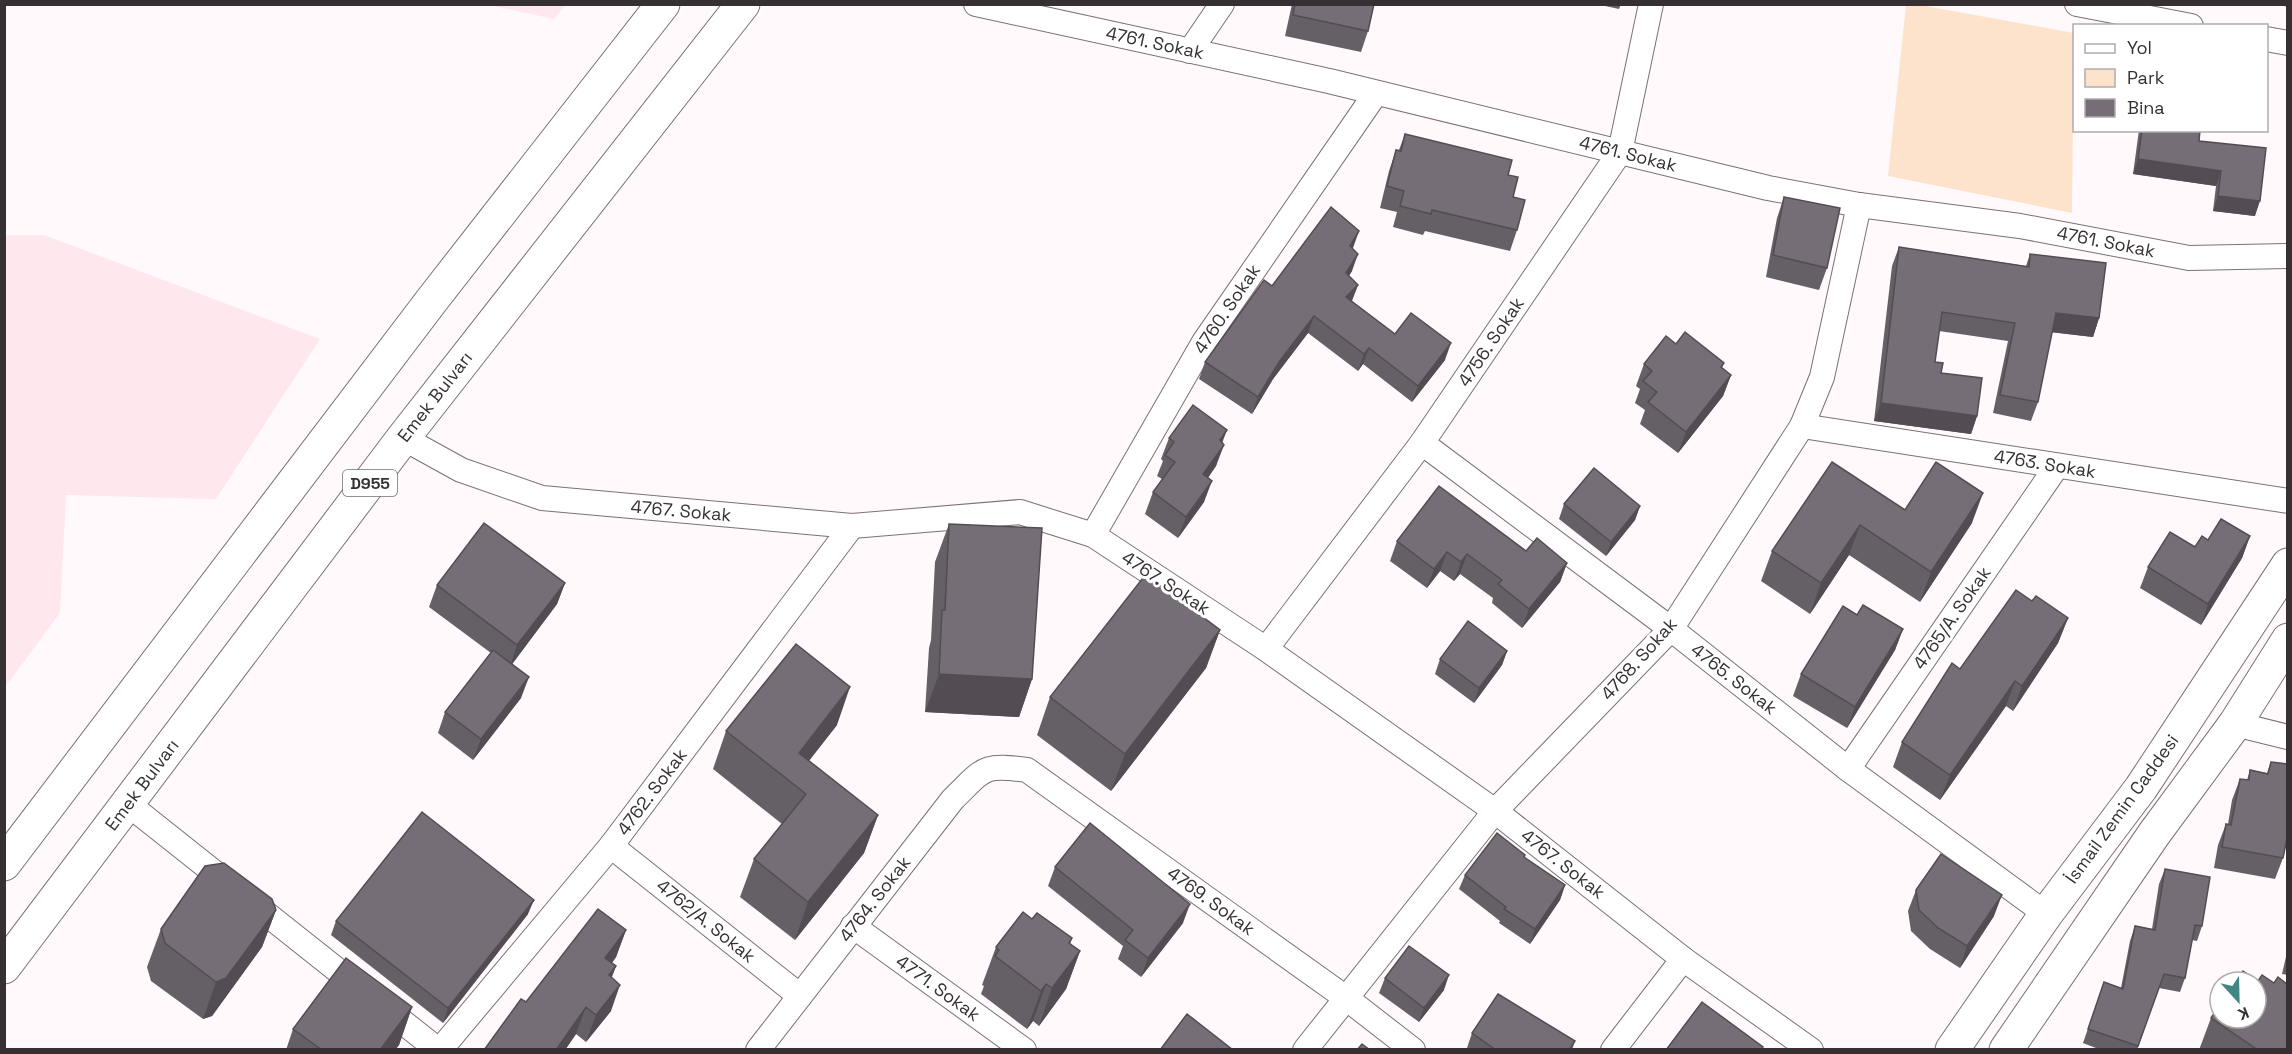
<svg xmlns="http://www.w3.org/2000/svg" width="2292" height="1054" font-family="'Space Grotesk',sans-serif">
	<rect width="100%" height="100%" fill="#fff9fb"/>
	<g fill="#fee7ed">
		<polygon points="489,5 565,5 554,19"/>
		<polygon points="5,235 44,235 320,339 216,499 66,495 60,613 5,687"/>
	</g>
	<polygon fill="#fde3cc" points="1906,5 1920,5 2074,33 2072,213 1888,176"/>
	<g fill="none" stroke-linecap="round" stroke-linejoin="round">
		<g stroke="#7d7074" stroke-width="26">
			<g id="street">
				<polyline points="976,4 1329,81 1768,188 1859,205 2020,226 2189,258 2288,256"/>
				<polyline points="2077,4 2191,26"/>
				<polyline points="2266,39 2288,43"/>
				<polyline points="1190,51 1222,4"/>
				<polyline points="1802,426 2288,501"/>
				<polyline points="403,438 461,470 542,498 852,526 1020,512 1093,535 1266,649 1495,811 1683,959 1811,1050"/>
				<polyline points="1422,443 1671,629 1848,769 2046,914"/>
				<polyline points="1093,535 1204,342 1376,93"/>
				<polyline points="1266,649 1422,443 1620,152 1651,4"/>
				<polyline points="2235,724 2288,737"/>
				<polyline points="1848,769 2057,466"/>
				<polyline points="128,804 438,1050"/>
				<polyline points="611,846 800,996"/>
				<polyline points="853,926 1024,1050"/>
				<polyline points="440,1050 611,846 852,526"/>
				<path d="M758,1050L953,799C985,768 982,764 1027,770L1346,998L1413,1050"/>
				<polyline points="1305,1050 1495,811 1671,629 1802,426 1822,377 1859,205"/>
				<polyline points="1613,1050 1683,959"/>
			</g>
		</g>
		<g stroke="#7d7074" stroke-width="35">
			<g id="secondary">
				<polyline points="1952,1050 2046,914 2141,788 2288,565"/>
				<polyline points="2006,1050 2154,834 2235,724 2288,640"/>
			</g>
		</g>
		<g stroke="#7d7074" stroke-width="35">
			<g id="highway">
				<polyline points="4,864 432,300 663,4"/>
				<polyline points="4,967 403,438 743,4"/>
			</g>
		</g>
		<use href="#street" stroke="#fff" stroke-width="24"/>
		<use href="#secondary" stroke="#fff" stroke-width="33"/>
		<use href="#highway" stroke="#fff" stroke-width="33"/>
	</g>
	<g fill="#655f66">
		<polygon points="1292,4 1374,4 1368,31 1361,52 1285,36"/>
		<polygon points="1596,4 1621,4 1619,9"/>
		<polygon points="2276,4 2288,4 2288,7"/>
		<polygon points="2139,130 2200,130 2199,141 2255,216 2213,211 2216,186 2133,174"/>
		<polygon points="1405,134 1508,175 1513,197 1517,230 1510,251 1425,231 1423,235 1393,227 1397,212 1380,208 1389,171 1396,150 1399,150"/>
		<polygon points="1784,197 1827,268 1819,290 1766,277 1777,218"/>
		<polygon points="1899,247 2026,266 2030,254 2099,318 2093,337 2052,332 2038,402 2031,421 1993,413 2008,341 1939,331 1935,362 1941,373 1977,416 1971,434 1874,421 1892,266"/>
		<polygon points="1353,249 1352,271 1349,276 1358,285 1352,301 1395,334 1445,360 1412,402 1363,364 1358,371 1308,333 1273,379 1252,414 1199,379 1205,362 1272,286"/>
		<polygon points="1676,344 1724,363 1722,368 1731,375 1723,396 1678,453 1640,424 1645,410 1635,403 1640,389 1636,386 1644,364"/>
		<polygon points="1169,438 1222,443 1216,466 1208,478 1204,502 1178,538 1145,514 1153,492 1162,479 1157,476 1163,461 1161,459"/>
		<polygon points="1564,504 1640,506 1635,520 1606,556 1559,519"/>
		<polygon points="1905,510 1972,523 1920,602 1849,555 1810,614 1761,581 1772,551"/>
		<polygon points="949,524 1032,679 1019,717 925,712 929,648 931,640 935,562"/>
		<polygon points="2250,536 2242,558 2201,625 2140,588 2148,567 2195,547"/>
		<polygon points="1397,541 1526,551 1567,563 1560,582 1522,628 1492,603 1493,598 1460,574 1454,581 1440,571 1427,588 1390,561"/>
		<polygon points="565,583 557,604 512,664 521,698 473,760 438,733 445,712 491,653 429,607 437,585"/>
		<polygon points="2032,601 2068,618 2058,643 2013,711 2006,706 1940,800 1893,767 1902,742 1960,669"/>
		<polygon points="1857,615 1903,629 1895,650 1847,728 1793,696 1801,674"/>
		<polygon points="1220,630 1206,668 1111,791 1037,735 1050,697"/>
		<polygon points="1507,651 1502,665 1474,703 1435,674 1440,659"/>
		<polygon points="837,725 809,761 878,815 864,853 795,940 740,897 754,859 782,824 713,769 726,731"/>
		<polygon points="2271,762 2283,858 2275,879 2214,868 2218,845 2226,824 2228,824 2232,800 2240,779 2247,780 2250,770 2267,773"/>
		<polygon points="1524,858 1565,885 1560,900 1530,944 1499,923 1500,921 1459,889 1465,875"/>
		<polygon points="1055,867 1183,923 1141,977 1118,959 1123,946 1048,886"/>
		<polygon points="2165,869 2202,926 2197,941 2192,940 2185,978 2180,992 2159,988 2137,1050 2101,1050 2083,1043 2104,982 2121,988 2130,941 2135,926 2152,929 2159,884"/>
		<polygon points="1916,890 1994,916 1960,968 1930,949 1911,931 1908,911"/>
		<polygon points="276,910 262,947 212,1016 203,1019 151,981 147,967 161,929"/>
		<polygon points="528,914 443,1023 331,935 336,921"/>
		<polygon points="1032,919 1072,938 1070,944 1080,951 1066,989 1039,1026 1033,1021 1027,1029 981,994 984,986 982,985 996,947"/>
		<polygon points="626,930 616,957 612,963 616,966 611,978 611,1011 586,1042 576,1034 565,1050 484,1050 526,1002"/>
		<polygon points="2288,948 2288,975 2282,974"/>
		<polygon points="1385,978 1444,990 1419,1022 1379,993"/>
		<polygon points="2288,979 2288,1050 2199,1050 2211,1018 2258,981 2286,983"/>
		<polygon points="412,1007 399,1045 395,1050 286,1050 293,1029"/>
		<polygon points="1472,1033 1575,1041 1572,1050 1470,1050 1467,1048"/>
	</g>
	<g fill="#534d53">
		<polygon points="2138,159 2221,171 2216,186 2133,174"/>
		<polygon points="2218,196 2260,201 2255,216 2213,211"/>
		<polygon points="1359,231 1353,248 1344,263 1350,246"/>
		<polygon points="1358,254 1352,271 1339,290 1346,273"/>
		<polygon points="1358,285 1351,302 1346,297"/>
		<polygon points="2056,313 2099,318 2093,337 2049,332"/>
		<polygon points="1314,316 1308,333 1273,379 1252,414 1258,397 1279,362"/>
		<polygon points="1451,343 1445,360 1412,402 1418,386"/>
		<polygon points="1369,348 1363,364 1358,371 1364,354"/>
		<polygon points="1731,375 1723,396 1678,453 1686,432"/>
		<polygon points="1881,403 1977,416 1971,434 1874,421"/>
		<polygon points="1227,430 1219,451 1224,445 1216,466 1195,495 1203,474 1220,440"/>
		<polygon points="1212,481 1204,502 1178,538 1186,517"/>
		<polygon points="1983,493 1972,523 1920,602 1931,572"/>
		<polygon points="1640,506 1635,520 1606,556 1611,542"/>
		<polygon points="1860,525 1849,555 1810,614 1821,583"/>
		<polygon points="2250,536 2242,558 2201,625 2208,604"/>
		<polygon points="1447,552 1440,571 1427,588 1434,569"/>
		<polygon points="1467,554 1460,574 1454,581 1461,562"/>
		<polygon points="1567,563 1560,582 1522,628 1529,609"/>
		<polygon points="565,583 557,604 510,667 517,645"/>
		<polygon points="2068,618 2058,643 2013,711 2022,686"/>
		<polygon points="1903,629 1895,650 1847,728 1855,707"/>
		<polygon points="1220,630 1206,668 1111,791 1125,754"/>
		<polygon points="1507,651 1502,665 1474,703 1479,688"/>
		<polygon points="939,674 1032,679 1019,717 925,712"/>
		<polygon points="529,677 521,698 473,760 481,739"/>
		<polygon points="2015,681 2006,706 1940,800 1950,775"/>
		<polygon points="850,687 837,725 791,783 799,753"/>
		<polygon points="878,815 864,853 795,940 808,902"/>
		<polygon points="1565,885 1560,900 1530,944 1535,929"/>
		<polygon points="2002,895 1994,916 1960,968 1967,946"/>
		<polygon points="534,900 528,914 443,1023 448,1008"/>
		<polygon points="1190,904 1183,923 1141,977 1148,958"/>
		<polygon points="276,910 262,947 212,1016 203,1019 216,982"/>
		<polygon points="626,930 616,957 595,985 605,958"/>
		<polygon points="1080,951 1066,989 1039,1026 1052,988"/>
		<polygon points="616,966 606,993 609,975"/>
		<polygon points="1449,975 1444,990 1419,1022 1424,1008"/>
		<polygon points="1046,984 1033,1021 1027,1029 1041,991"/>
		<polygon points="620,985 611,1011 586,1042 596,1015"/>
		<polygon points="412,1007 399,1045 395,1050 380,1050"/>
		<polygon points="586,1007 576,1034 565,1050 556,1050"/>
	</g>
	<g fill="#766e77" stroke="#534d53" stroke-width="1.5">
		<polygon points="1295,4 1374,4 1368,31 1293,15"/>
		<polygon points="2142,130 2200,130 2199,141 2266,148 2260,201 2218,196 2221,171 2138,159"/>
		<polygon points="1405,134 1512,160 1508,175 1518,177 1513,197 1525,200 1517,230 1432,210 1431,214 1400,206 1404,191 1387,186 1396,150 1401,151"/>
		<polygon points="1784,197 1840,208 1827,268 1773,255"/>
		<polygon points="1331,207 1359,231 1350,246 1358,254 1346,273 1358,285 1346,297 1395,334 1411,313 1451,343 1418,386 1369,348 1364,354 1314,316 1279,362 1258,397 1205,362 1264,280 1272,286"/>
		<polygon points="1899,247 2029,267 2030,254 2106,263 2099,318 2056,313 2038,402 2000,395 2015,323 1942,312 1935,362 1943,363 1941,373 1982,378 1977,416 1881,403"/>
		<polygon points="1685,332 1724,363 1721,367 1731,375 1686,432 1648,402 1657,392 1643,381 1652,371 1644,364 1666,336 1676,344"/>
		<polygon points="1193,405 1227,430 1220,440 1224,445 1203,474 1212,481 1186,517 1153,492 1175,462 1165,455 1174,442 1169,438"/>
		<polygon points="1832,462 1905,510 1936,462 1983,493 1931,572 1860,525 1821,583 1772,551"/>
		<polygon points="1594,468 1640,506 1611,542 1564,504"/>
		<polygon points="1439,486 1526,551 1537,538 1567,563 1529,609 1498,584 1502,580 1467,554 1461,562 1447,552 1434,569 1397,541"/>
		<polygon points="2221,519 2250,536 2208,604 2148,567 2170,532 2195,547 2202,536 2208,540"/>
		<polygon points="484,523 565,583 517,645 437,585"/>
		<polygon points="949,524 1042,528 1032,679 939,674 942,610 945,610"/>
		<polygon points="1146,574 1220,630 1125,754 1050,697"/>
		<polygon points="2016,590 2032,601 2036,596 2068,618 2022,686 2015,681 1950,775 1902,742 1952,663 1960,669"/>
		<polygon points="1863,605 1903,629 1855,707 1801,674 1843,606 1857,615"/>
		<polygon points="1468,621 1507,651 1479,688 1440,659"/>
		<polygon points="796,644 850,687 799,753 878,815 808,902 754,859 806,794 726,731"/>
		<polygon points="493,650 529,677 481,739 445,712"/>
		<polygon points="2271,762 2288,764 2288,834 2283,858 2222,847 2226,824 2231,825 2240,779 2249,780 2250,770 2268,774"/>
		<polygon points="422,812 534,900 448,1008 336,921"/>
		<polygon points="1090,823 1190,904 1148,958 1125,940 1133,930 1055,867"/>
		<polygon points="1497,833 1525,855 1524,857 1565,885 1535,929 1504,909 1506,907 1465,875"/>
		<polygon points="1941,854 2002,895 1967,946 1938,928 1919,910 1916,890"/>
		<polygon points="224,863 272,899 276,910 226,978 216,982 165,943 161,929 205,866"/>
		<polygon points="2165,869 2210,877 2202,926 2195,925 2185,978 2164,974 2138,1046 2088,1029 2104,982 2123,989 2135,926 2155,930"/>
		<polygon points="598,909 626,930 605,958 616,966 609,975 620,985 596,1015 586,1007 556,1050 484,1050 521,999 526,1002"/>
		<polygon points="1023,912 1032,919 1037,913 1072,938 1069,943 1080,951 1052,988 1046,984 1041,991 995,956 999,950 996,947"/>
		<polygon points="1409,946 1449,975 1424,1008 1385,978"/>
		<polygon points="346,958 412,1007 380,1050 322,1050 293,1029"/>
		<polygon points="2243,971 2258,981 2262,975 2274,983 2278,977 2287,984 2288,981 2288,1050 2258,1050 2211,1018 2220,1004 2220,1018 2256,1018 2256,982 2235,982"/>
		<polygon points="1498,994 1575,1041 1569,1050 1496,1050 1472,1033"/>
		<polygon points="1702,1002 1763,1047 1761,1050 1666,1050"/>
		<polygon points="1187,1014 1233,1050 1160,1050"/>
		<polygon points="1362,1044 1370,1050 1357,1050"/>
	</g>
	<g text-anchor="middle" stroke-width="6" stroke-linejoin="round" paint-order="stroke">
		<rect fill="#fff" stroke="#726e70" stroke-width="1.5" x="343" y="470" width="54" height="26" rx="4.5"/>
		<g font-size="16" font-weight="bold" fill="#363032">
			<text x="370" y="489">D955</text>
		</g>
		<g font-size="18" fill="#363032" stroke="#fff">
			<text transform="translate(1155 43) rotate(12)" y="6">4761. Sokak</text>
			<text transform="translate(1628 154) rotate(14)" y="6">4761. Sokak</text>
			<text transform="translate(2106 242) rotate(11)" y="6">4761. Sokak</text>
			<text transform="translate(1227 309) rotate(-56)" y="6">4760. Sokak</text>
			<text transform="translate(1491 342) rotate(-56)" y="6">4756. Sokak</text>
			<text transform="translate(435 397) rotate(-52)" y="6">Emek Bulvarı</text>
			<text transform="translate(2045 464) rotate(9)" y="6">4763. Sokak</text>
			<text transform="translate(681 511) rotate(5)" y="6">4767. Sokak</text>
			<text transform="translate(1166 583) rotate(33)" y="6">4767. Sokak</text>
			<text transform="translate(1952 618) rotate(-55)" y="6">4765/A. Sokak</text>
			<text transform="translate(1639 659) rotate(-48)" y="6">4768. Sokak</text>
			<text transform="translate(1734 679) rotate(38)" y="6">4765. Sokak</text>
			<text transform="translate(142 785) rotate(-53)" y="6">Emek Bulvarı</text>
			<text transform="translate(652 792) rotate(-53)" y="6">4762. Sokak</text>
			<text transform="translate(2122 809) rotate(-54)" y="6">İsmail Zemin Caddesi</text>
			<text transform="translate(1563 864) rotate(38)" y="6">4767. Sokak</text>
			<text transform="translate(875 899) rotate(-52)" y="6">4764. Sokak</text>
			<text transform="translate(1211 901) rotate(36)" y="6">4769. Sokak</text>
			<text transform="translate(706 921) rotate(39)" y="6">4762/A. Sokak</text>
			<text transform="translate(938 988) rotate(36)" y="6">4771. Sokak</text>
		</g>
	</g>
	<rect width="2292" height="1054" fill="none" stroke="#363032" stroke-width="12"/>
	<rect x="2073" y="24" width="195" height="108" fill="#ffffff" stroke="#afacad" stroke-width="1.5"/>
	<rect x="2085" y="44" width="30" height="9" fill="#ffffff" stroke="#afacad" stroke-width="1.5"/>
	<text x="2127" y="54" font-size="18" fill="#363032">Yol</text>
	<rect x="2085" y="69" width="30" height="18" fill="#fde3cc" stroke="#afacad" stroke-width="1.5"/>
	<text x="2127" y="84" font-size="18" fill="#363032">Park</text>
	<rect x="2085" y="99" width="30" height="18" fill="#766e77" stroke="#afacad" stroke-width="1.5"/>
	<text x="2127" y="114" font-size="18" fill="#363032">Bina</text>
	<g transform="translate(2238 1000) rotate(158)"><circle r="28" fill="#ffffff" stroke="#afacad" stroke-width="1.5"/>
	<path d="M0-4.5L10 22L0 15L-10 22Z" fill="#408783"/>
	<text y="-9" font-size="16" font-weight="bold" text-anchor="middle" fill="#363032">K</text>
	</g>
</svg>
